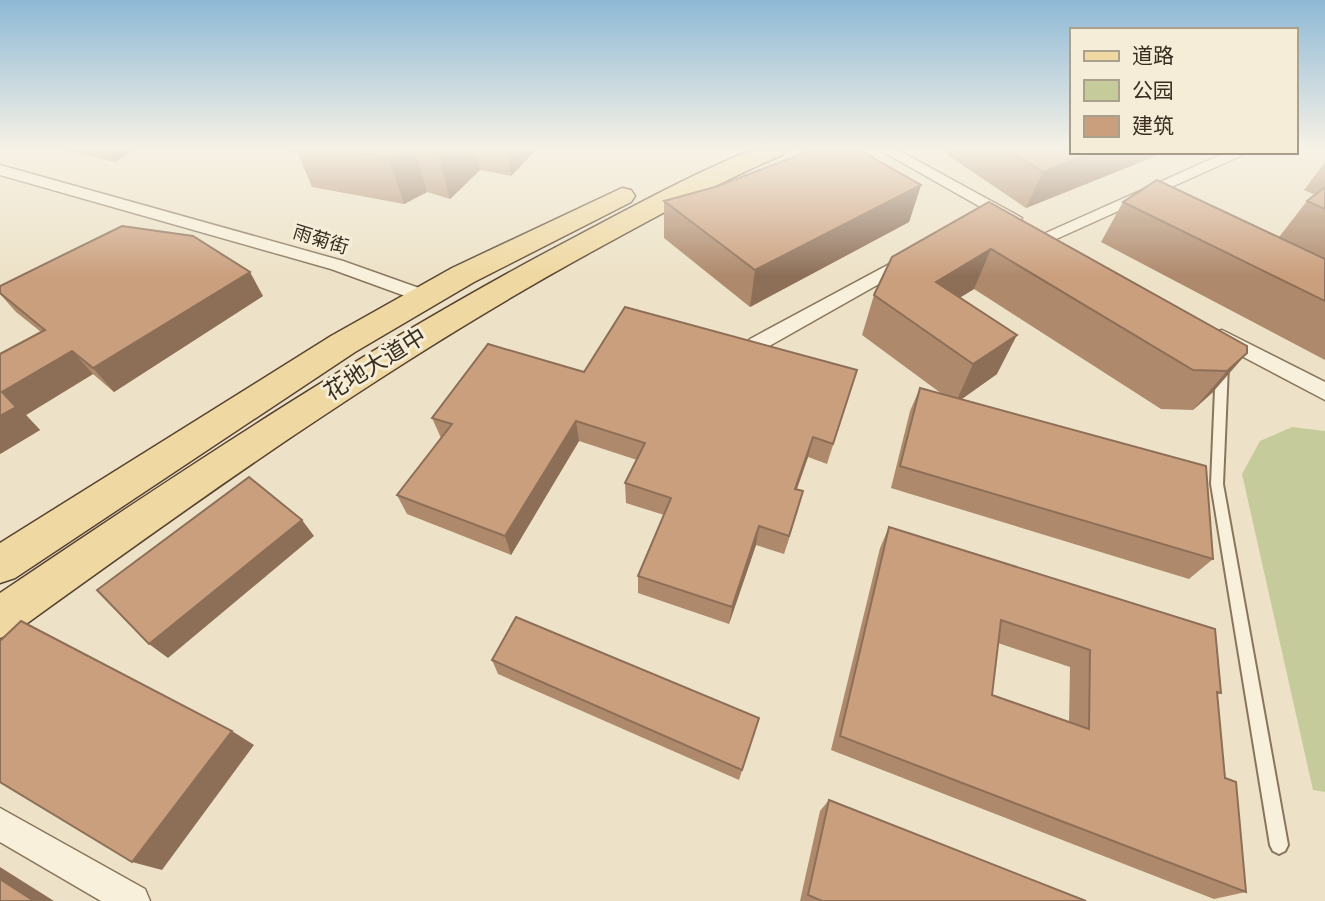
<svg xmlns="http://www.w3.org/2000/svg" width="1325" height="901" font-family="'Crimson Pro','Noto Sans SC',serif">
	<rect width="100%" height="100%" fill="#ede2c7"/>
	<polygon fill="#c5cb9b" points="1292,427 1325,431 1325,792 1313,790 1242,474 1260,441"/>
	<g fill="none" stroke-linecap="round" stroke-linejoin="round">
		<g stroke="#89755d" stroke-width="4">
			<polygon id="service" points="1222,362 1228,366 1223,484 1288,845 1285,851 1279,854 1273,851 1270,845 1211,484 1216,366"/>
		</g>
		<g stroke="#89755d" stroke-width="3">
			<g id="minor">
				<polygon points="880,150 898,150 1022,218 1019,222 1007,222"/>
				<polygon points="1227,152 1249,152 1054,240 1048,241 1039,236"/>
				<polygon points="0,165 343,261 433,293 435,297 426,303 419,301 331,269 0,175"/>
				<polygon points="910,253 916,255 919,259 916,263 764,349 750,349 747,344 750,339"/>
				<polygon points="1222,330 1325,382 1325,400 1215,342 1212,337 1215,332"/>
				<polygon points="0,808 145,889 150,901 101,901 0,842"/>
			</g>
		</g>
		<g stroke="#574331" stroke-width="3">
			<g id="primary">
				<path d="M752,150H785L782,155C717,183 655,217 593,251C390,362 202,497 15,632L0,638V593C187,467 376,341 577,236C634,206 692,174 752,150Z"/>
				<polygon points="622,188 631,190 635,196 631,202 474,282 355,352 15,578 0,583 0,543 331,336 452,268"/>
			</g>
		</g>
		<use href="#service" fill="#f8f0da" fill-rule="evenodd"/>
		<use href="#minor" fill="#f8f0da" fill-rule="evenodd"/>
		<use href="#primary" fill="#efd8a1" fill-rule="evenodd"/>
	</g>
	<g fill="#ae896c" fill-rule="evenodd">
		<polygon points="64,150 134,150 115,162"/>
		<polygon points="287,150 536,150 511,176 480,170 450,199 427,192 404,204 312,187 297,151 289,153"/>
		<polygon points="948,150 1071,150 1071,152 1166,152 1026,208 946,154"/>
		<polygon points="1325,162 1325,360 1101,242 1123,202 1279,237 1307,201 1315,195 1304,190"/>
		<polygon points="921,185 909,222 750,307 664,238 664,201"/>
		<polygon points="989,202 1247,346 1213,392 1193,410 1161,409 974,289 960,297 997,374 961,399 1213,559 1189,579 891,488 910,411 920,388 942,394 862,335 874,295"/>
		<polygon points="0,286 263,296 114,392 93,374 26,415 40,430 0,454 41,332 16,312 0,294"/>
		<polygon points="857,370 827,464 808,457 797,489 803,491 784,554 756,545 729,624 638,593 638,576 664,515 626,503 625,483 637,460 579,441 511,555 407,514 397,495 441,438 432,418 584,372"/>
		<path d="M889,527L1221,693L1217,695L1225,778L1246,892L1214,899L831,750L880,548ZM998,643L1070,667L1069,722L992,695Z"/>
		<polygon points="492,660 759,718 739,780 498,674"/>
		<polygon points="829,800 1086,901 800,901 820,811"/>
	</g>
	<g fill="#8d6f58">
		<polygon points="107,150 134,150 115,162"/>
		<polygon points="287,150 297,150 297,151 289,153"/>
		<polygon points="406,150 415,150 427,192 404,204 389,158"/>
		<polygon points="442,150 476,150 480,170 450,199 438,153"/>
		<polygon points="507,150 536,150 511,176"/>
		<polygon points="1094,152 1166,152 1026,208 1043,172"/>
		<polygon points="921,185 909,222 750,307 755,270"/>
		<polygon points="991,249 974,289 921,322 936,282"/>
		<polygon points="250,272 263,296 114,392 93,368"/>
		<polygon points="1017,335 997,374 955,404 973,364"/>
		<polygon points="72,351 93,374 26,415 40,430 0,454 0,416 2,392"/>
		<polygon points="1247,353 1213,392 1193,410 1227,371"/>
		<polygon points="576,421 579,441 511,555 505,536"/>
		<polygon points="813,437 808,457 790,508 795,489"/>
		<polygon points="803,491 798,510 784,554 789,536"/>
		<polygon points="302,520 314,536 168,658 149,644"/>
		<polygon points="759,526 756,545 729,624 732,607"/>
		<polygon points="232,731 254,745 162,870 132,862"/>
		<polygon points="0,867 54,901 34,901 0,879"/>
	</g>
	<g fill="#ca9f7e" stroke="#8d6f58" stroke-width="2" fill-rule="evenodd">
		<polygon points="342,150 406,150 389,158"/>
		<polygon points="426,150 442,150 438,153"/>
		<polygon points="811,150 859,150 921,185 755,270 664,201 715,187 810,151"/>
		<polygon points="1007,150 1071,150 1071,152 1094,152 1043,172"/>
		<polygon points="1157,180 1325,259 1325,301 1123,202"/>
		<polygon points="1325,187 1325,209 1307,201"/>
		<polygon points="989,202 1247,346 1247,353 1227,371 1193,370 991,249 936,282 1017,335 973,364 874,295 892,257"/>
		<polygon points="122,226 193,236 250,272 93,368 72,351 2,392 16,407 0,416 0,354 45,330 0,293 0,286"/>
		<polygon points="625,307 857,370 833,444 813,437 795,489 803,491 789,536 759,526 732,607 638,576 671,498 625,483 645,443 576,421 505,536 397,495 452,424 432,418 488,344 584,372"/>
		<polygon points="920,388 1206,466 1213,559 900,466"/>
		<polygon points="249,477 302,520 149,644 97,590"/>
		<path d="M889,527L1215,629L1221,693L1217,692L1225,778L1236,782L1246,892L840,736ZM1001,620L1090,650L1089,729L992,695Z"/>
		<polygon points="516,617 759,718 742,770 492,660"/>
		<polygon points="21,621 232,731 132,862 0,782 0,641"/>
		<polygon points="829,800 1086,901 822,901 808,895"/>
		<polygon points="0,879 34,901 0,901"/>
	</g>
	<linearGradient id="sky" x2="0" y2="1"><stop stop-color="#8eb9d6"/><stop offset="0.54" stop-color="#f7f2e6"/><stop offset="1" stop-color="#f7f2e6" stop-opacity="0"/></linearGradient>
	<rect width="1325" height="276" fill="url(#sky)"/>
	<g text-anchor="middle" stroke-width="6" stroke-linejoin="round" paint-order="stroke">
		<g font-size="19" fill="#392d20" stroke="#f5edd7">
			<text transform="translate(321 239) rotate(17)" y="7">雨菊街</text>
		</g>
		<g font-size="23" fill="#392d20" stroke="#f5edd7">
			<text transform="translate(375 364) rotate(-32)" y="8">花地大道中</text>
		</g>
	</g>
	<rect x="1070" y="28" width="228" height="126" fill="#f5edd7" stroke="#aaa08e" stroke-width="2"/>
	<rect x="1084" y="51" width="35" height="10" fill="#efd8a1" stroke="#aaa08e" stroke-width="2"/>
	<text x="1132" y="63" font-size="21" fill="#392d20">道路</text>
	<rect x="1084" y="80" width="35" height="21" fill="#c5cb9b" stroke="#aaa08e" stroke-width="2"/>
	<text x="1132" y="98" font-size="21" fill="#392d20">公园</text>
	<rect x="1084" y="116" width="35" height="21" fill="#ca9f7e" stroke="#aaa08e" stroke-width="2"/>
	<text x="1132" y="133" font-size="21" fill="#392d20">建筑</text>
</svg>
